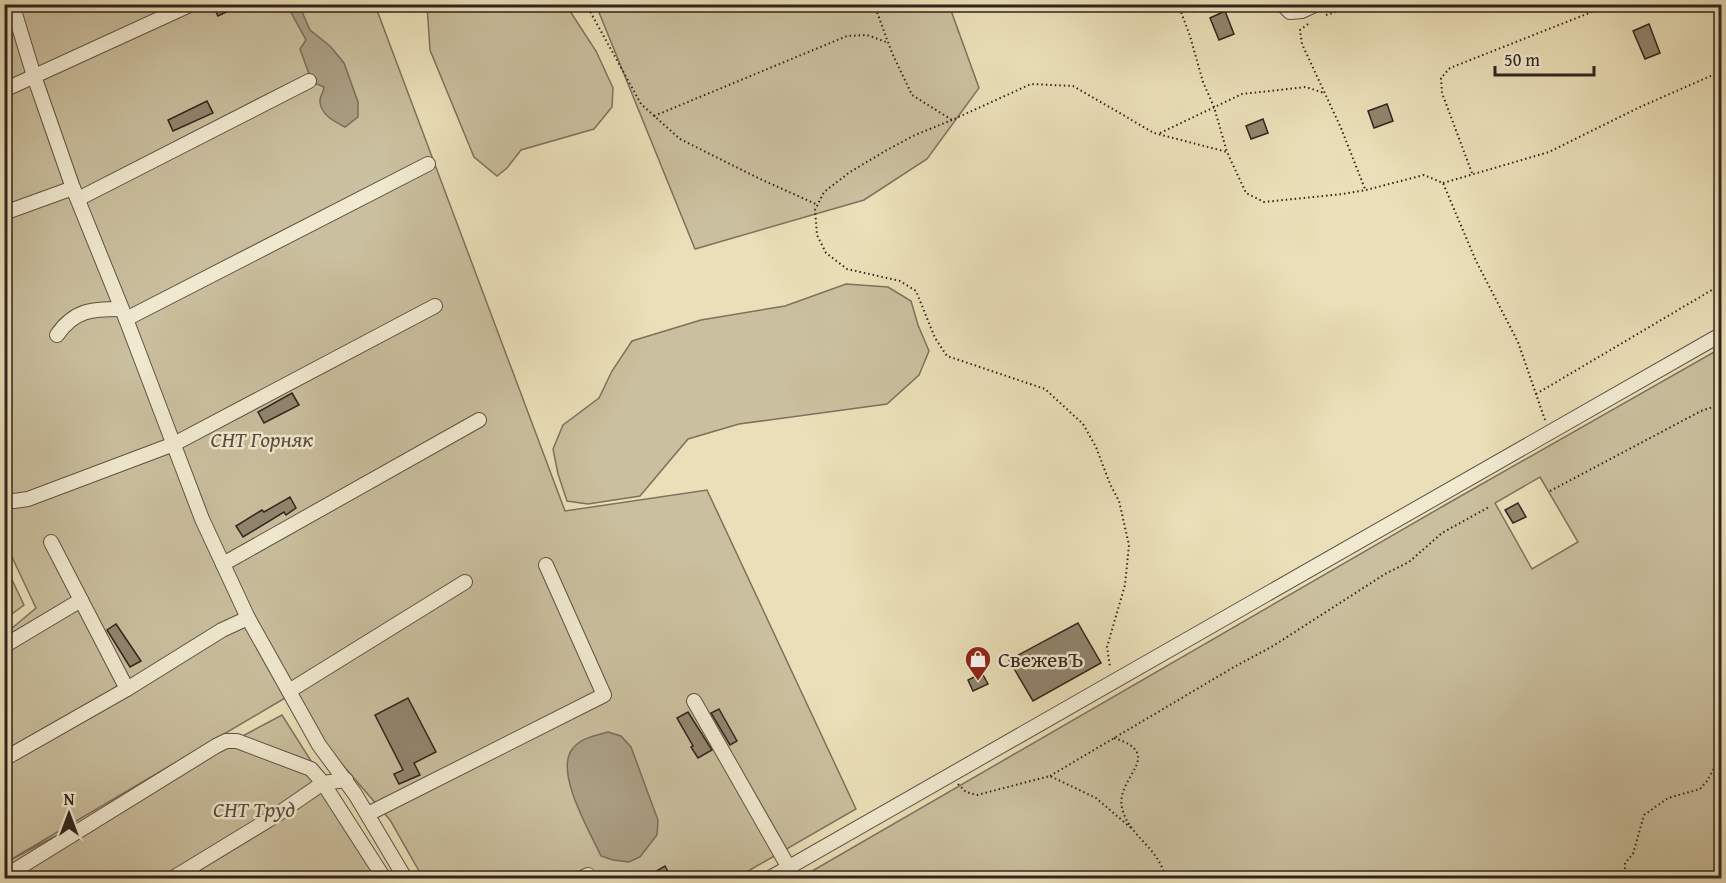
<svg xmlns="http://www.w3.org/2000/svg" width="1726" height="883" font-family="'Gentium Book Plus',serif">
	<rect width="100%" height="100%" fill="#eadfb8"/>
	<filter id="stains"><feTurbulence type="fractalNoise" baseFrequency=".00333" numOctaves="4"/><feColorMatrix values="0 0 0 0 .2 0 0 0 0 .09 0 0 0 0 .02 0 0 0 .5 -.17"/></filter>
	<radialGradient id="worn" r=".72"><stop offset=".6" stop-color="#630" stop-opacity="0"/><stop offset="1" stop-color="#630" stop-opacity=".3"/></radialGradient>
	<g fill="#cabf9e" stroke="#7d725e" stroke-width="1.5" fill-rule="evenodd">
		<polygon points="5,5 375,5 565,511 707,490 856,809 736,878 423,878 390,820 285,698 5,863 282,715 385,878 5,878 5,634 36,608 4,540"/>
		<polygon points="427,5 566,5 596,51 613,88 612,107 594,129 521,150 507,168 497,176 474,157 430,50"/>
		<polygon points="596,5 949,5 979,88 927,159 864,200 695,249"/>
		<polygon points="846,284 888,287 911,301 918,325 929,351 919,375 887,404 739,424 688,439 640,496 588,504 567,501 558,474 553,449 563,425 599,398 612,371 632,341 701,320 785,306"/>
		<path d="M1721,348V878H800L1445,505ZM1540,477L1578,542L1532,569L1495,503Z"/>
		<polygon points="4,563 24,605 5,619 4,619"/>
	</g>
	<g fill="#ab9f84" stroke="#7a6e5b" stroke-width="1.5">
		<path d="M287,5H299L310,30L330,46L344,63L358,102V117L345,127C335,122 321,115 320,102C319,96 324,93 324,87L312,82L300,49L306,40Z"/>
		<path d="M608,732L621,736L631,747L658,820L657,835L640,857L629,862L613,860L601,856C590,832 556,775 571,751C579,738 594,736 608,732Z"/>
	</g>
	<g fill="#91856e" stroke="#30241e" stroke-width="1.5">
		<polygon points="212,4 243,4 218,16"/>
		<polygon points="1225,11 1234,34 1219,40 1210,18"/>
		<polygon points="1649,24 1660,53 1645,59 1633,31"/>
		<polygon points="207,101 213,113 173,131 168,120"/>
		<polygon points="1387,104 1393,121 1374,128 1368,111"/>
		<polygon points="1263,119 1268,133 1251,139 1246,126"/>
		<polygon points="292,393 299,405 264,423 258,412"/>
		<polygon points="290,497 296,508 286,515 284,512 243,537 236,526 262,510 264,512"/>
		<polygon points="1518,503 1526,517 1513,523 1505,510"/>
		<polygon points="1078,623 1101,663 1033,701 1009,660"/>
		<polygon points="116,624 141,661 130,667 107,630"/>
		<polygon points="982,673 988,684 973,691 968,680"/>
		<polygon points="408,698 436,752 414,763 420,775 399,784 394,774 403,770 375,715"/>
		<polygon points="719,709 737,741 730,745 711,713"/>
		<polygon points="688,712 712,750 698,758 691,747 693,746 677,718"/>
		<polygon points="665,866 672,879 643,879"/>
	</g>
	<g fill="none" stroke-linecap="round" stroke-linejoin="round">
		<g stroke="#5e5344" stroke-width="16">
			<g id="minor">
				<polyline points="12,4 34,76 73,188 126,319 202,519 248,618 319,745 355,794 405,878"/>
				<polyline points="1282,4 1290,12 1302,11 1317,4"/>
				<polyline points="4,90 192,4"/>
				<polyline points="78,199 309,81"/>
				<polyline points="4,213 73,188"/>
				<polyline points="126,319 428,164"/>
				<path d="M57,335C74,310 92,309 120,309"/>
				<polyline points="4,500 14,501 28,499 174,444 435,306"/>
				<polyline points="51,542 127,689"/>
				<polyline points="223,564 479,420"/>
				<polyline points="4,646 81,600"/>
				<polyline points="289,691 465,582"/>
				<polyline points="694,701 789,868"/>
				<polyline points="4,759 127,689 222,630 248,618"/>
				<polyline points="368,814 604,695 546,565"/>
				<polyline points="4,877 216,746 226,741 237,741 311,769 323,783 384,878"/>
				<polyline points="173,878 275,816 323,783 346,780"/>
				<polyline points="582,878 588,875"/>
				<polyline points="770,878 1722,334"/>
			</g>
		</g>
		<g stroke="#30241e" stroke-width="2" stroke-dasharray="1.5 3" stroke-linecap="butt">
			<polyline points="586,4 641,104 680,139 758,178 818,205"/>
			<polyline points="874,4 892,53 912,95 952,120 1031,84 1073,86 1154,133 1227,152 1246,193 1264,202 1343,194 1366,190 1424,175 1443,183 1476,261 1518,342 1545,420"/>
			<polyline points="1178,4 1190,36 1203,82 1214,107 1227,152"/>
			<polyline points="1326,15 1361,4"/>
			<polyline points="1308,24 1300,30 1302,44 1341,128 1365,189"/>
			<polyline points="654,116 847,36 867,35 886,42"/>
			<polyline points="952,120 915,135 887,150 850,172 824,192 815,210 817,235 826,253 847,269 900,281 916,291 935,338 947,356 1045,389 1083,424 1096,447 1110,484 1119,501 1129,545 1125,585 1107,647 1110,667"/>
			<polyline points="1160,133 1242,94 1306,87 1324,93"/>
			<polyline points="1472,173 1442,93 1441,78 1450,68 1612,4"/>
			<polyline points="1443,183 1549,152 1640,107 1722,71"/>
			<polyline points="1536,394 1722,284"/>
			<polyline points="1550,491 1701,411 1722,404"/>
			<path d="M1114,738C1167,755 1115,777 1122,808C1129,837 1160,848 1165,878"/>
			<polyline points="1050,776 1234,667 1273,646 1385,574 1409,562 1442,533 1489,507"/>
			<polyline points="958,784 966,792 977,795 1050,776 1096,798 1131,828"/>
			<polyline points="1625,878 1625,863 1633,854 1644,815 1668,798 1700,789 1707,781 1722,754"/>
		</g>
		<use href="#minor" stroke="#f1ead1" stroke-width="14"/>
	</g>
	<defs>
		<g id="shop-pin" transform="scale(1.35)"><path d="M0 17L-7.5 6A9.5 9.5 0 1 1 7.5 6Z" fill="#8f2418" stroke="#f1ead1"/><path d="M-5-2.5h2.3a2.7 3.5 0 0 1 5.4 0H5L5.5 6h-11ZM-1.5-2.5h3a1.5 2.3 0 0 0-3 0Z" fill="#fff"/></g>
	</defs>
	<g fill-rule="evenodd">
		<use href="#shop-pin" x="978" y="659"/>
	</g>
	<g text-anchor="middle" stroke-width="5" stroke-linejoin="round" paint-order="stroke">
		<g font-size="22" font-style="italic" fill="#564b3e" stroke="#f1ead1">
			<text x="262" y="447">СНТ Горняк</text>
			<text x="254" y="817">СНТ Труд</text>
		</g>
		<g font-size="22" fill="#30241e" stroke="#f1ead1" text-anchor="start">
			<text x="998" y="667">СвежевЪ</text>
		</g>
	</g>
	<rect width="1726" height="883" fill="none" stroke="#eadfb8" stroke-width="24"/>
	<rect x="6" y="6" width="1714" height="871" fill="none" stroke="#30241e" stroke-width="3"/>
	<rect x="12" y="12" width="1702" height="859" fill="none" stroke="#30241e" stroke-width="1.5"/>
	<g transform="translate(69 814)" stroke="#f1ead1" stroke-width="4.5" paint-order="stroke">
	<path d="M0-4.5L10 22L0 15L-10 22Z" fill="#30241e"/>
	<text y="-9" font-size="16" font-weight="bold" text-anchor="middle" fill="#30241e">N</text>
	</g>
	<path d="M1495 66v9h99v-9" fill="none" stroke="#30241e" stroke-width="3"/>
	<text x="1504" y="66" font-size="18" fill="#30241e" stroke="#f1ead1" stroke-width="4.5" paint-order="stroke">50 m</text>
	<rect width="100%" height="100%" filter="url(#stains)"/>
	<rect width="100%" height="100%" fill="url(#worn)"/>
</svg>
